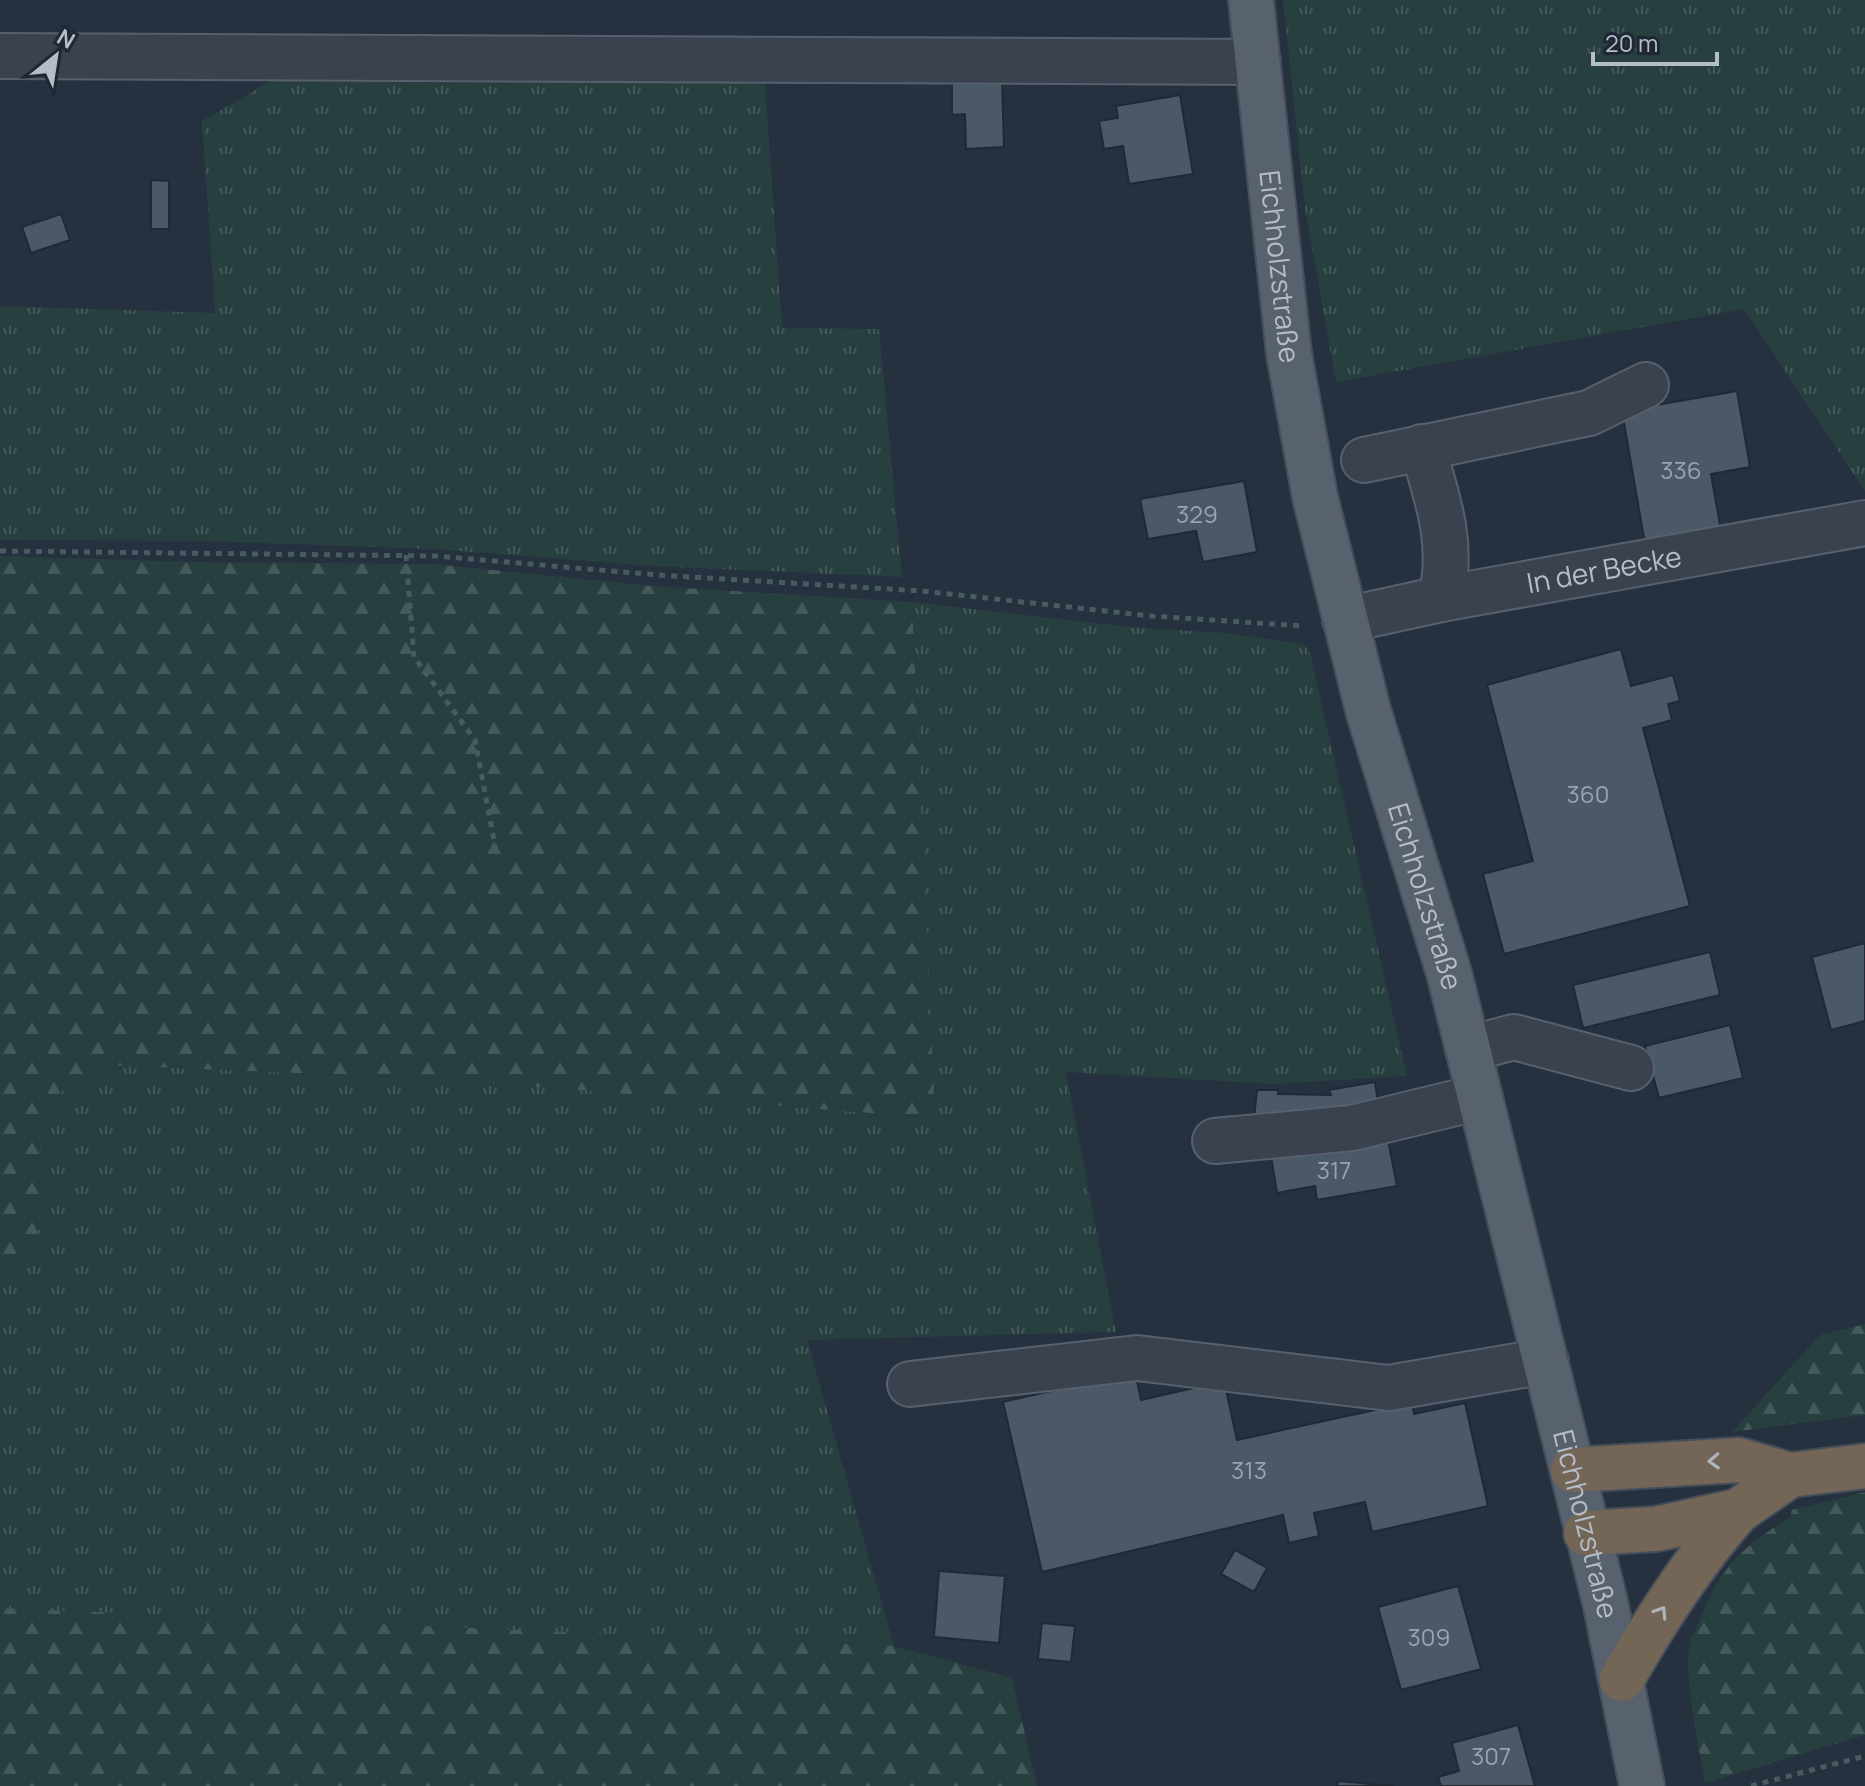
<svg xmlns="http://www.w3.org/2000/svg" width="1865" height="1786" font-family="Manrope,sans-serif">
	<defs>
		<pattern id="grass-tufts" width="24" height="20" patternUnits="userSpaceOnUse" patternTransform="scale(2)"><rect width="24" height="20" fill="#283f40"/><path d="M3 7l-1-3M5 7V3M7 7l1-3M15 17l-1-3M17 17v-4M19 17l1-3" fill="none" stroke="#45595a"/></pattern>
		<pattern id="forest-firs" width="22" height="20" patternUnits="userSpaceOnUse" patternTransform="scale(2)"><rect width="22" height="20" fill="#283f40"/><path d="M5 1l3.5 6h-7zM16 11l3.5 6h-7z" fill="#45595a"/></pattern>
	</defs>
	<rect width="100%" height="100%" fill="#25313e"/>
	<g fill="url(#grass-tufts)">
		<polygon points="1283,0 1865,0 1865,491 1744,309 1336,382 1305,208"/>
		<polygon points="764,69 782,328 879,329 902,577 652,566 435,549 201,541 0,540 0,306 215,313 202,121 283,74"/>
		<polygon points="912,602 1139,628 1226,633 1303,644 1310,653 1407,1076 1273,1084 1066,1072 1116,1332 807,1340 894,1646 0,1608 0,1285 4,1284 45,1221 37,1162 50,1100 100,1065 422,1078 934,1118"/>
	</g>
	<g fill="url(#forest-firs)">
		<polygon points="0,556 196,562 434,564 652,586 912,602 935,1118 422,1078 100,1065 50,1100 37,1162 45,1221 4,1284 0,1285"/>
		<polygon points="1865,1324 1865,1415 1732,1432 1820,1335"/>
		<path d="M1865,1492V1735L1705,1783C1699,1744 1685,1688 1689,1649C1690,1638 1698,1626 1702,1615C1724,1562 1743,1548 1790,1517L1792,1510Z"/>
		<polygon points="0,1608 894,1646 1012,1678 1037,1786 0,1786"/>
	</g>
	<g fill="#4b5866" stroke="#202935" stroke-width="2">
		<polygon points="1002,80 1004,147 966,149 965,114 952,115 952,81"/>
		<polygon points="1180,95 1193,174 1129,184 1123,146 1104,149 1099,121 1118,118 1116,106"/>
		<polygon points="151,180 169,181 169,229 151,229"/>
		<polygon points="61,214 70,240 31,253 22,227"/>
		<polygon points="1737,391 1750,467 1711,474 1721,531 1645,544 1622,411"/>
		<polygon points="1244,481 1257,552 1203,562 1196,531 1148,539 1140,499"/>
		<polygon points="1621,649 1631,686 1673,675 1680,701 1668,704 1672,720 1643,728 1690,906 1504,954 1483,874 1533,861 1487,685"/>
		<polygon points="1865,943 1865,1021 1831,1030 1812,957"/>
		<polygon points="1710,952 1720,995 1583,1028 1573,985"/>
		<polygon points="1730,1025 1743,1078 1659,1098 1645,1046"/>
		<polygon points="1375,1082 1379,1110 1254,1118 1257,1090 1278,1090 1278,1094 1331,1095 1329,1090"/>
		<polygon points="1387,1135 1397,1186 1317,1200 1315,1186 1277,1193 1271,1156"/>
		<polygon points="1135,1372 1141,1400 1224,1381 1237,1440 1412,1402 1414,1414 1465,1403 1488,1506 1372,1532 1365,1502 1314,1513 1319,1536 1289,1543 1283,1515 1042,1572 1003,1402"/>
		<polygon points="1235,1550 1267,1568 1254,1592 1221,1574"/>
		<polygon points="939,1571 1005,1576 999,1643 934,1637"/>
		<polygon points="1458,1586 1481,1669 1401,1690 1378,1607"/>
		<polygon points="1042,1623 1075,1626 1071,1662 1038,1659"/>
		<polygon points="1518,1725 1535,1786 1441,1786 1438,1777 1459,1771 1452,1743"/>
		<polygon points="1338,1781 1393,1786 1337,1786"/>
	</g>
	<g fill="none" stroke-linecap="round" stroke-linejoin="round">
		<g stroke="#57606c" stroke-width="48">
			<g id="minor">
				<polyline points="0,56 1258,62"/>
				<path d="M1422,447C1438,499 1454,544 1441,599"/>
				<polyline points="1364,460 1589,413 1646,385"/>
				<path id="s1" d="M1345,620L1441,599L1865,523"/>
				<polyline points="1468,1049 1514,1037 1631,1068"/>
				<polyline points="1215,1141 1352,1128 1480,1097"/>
				<polyline points="910,1384 1137,1358 1389,1388 1546,1361"/>
			</g>
		</g>
		<g stroke="#454e5a" stroke-width="48">
			<g id="major">
				<path id="s2" d="M1251,0L1289,354L1315,497L1368,710L1449,973L1468,1049L1606,1606L1642,1786"/>
			</g>
		</g>
		<g stroke="#444d59" stroke-width="48">
			<g id="highway">
				<polyline points="1573,1470 1739,1460 1790,1475 1865,1466"/>
				<polyline points="1586,1533 1656,1529 1738,1511 1790,1475"/>
				<path d="M1622,1679C1656,1619 1692,1563 1738,1511"/>
			</g>
		</g>
		<g stroke="#475c5e" stroke-width="5" stroke-dasharray="6 6" stroke-linecap="butt">
			<polyline points="0,551 436,556 658,575 922,591 1151,616 1304,626"/>
			<polyline points="406,555 414,657 475,740 496,851"/>
			<polyline points="1751,1786 1865,1756"/>
		</g>
		<use href="#minor" stroke="#39424e" stroke-width="44"/>
		<use href="#major" stroke="#57626e" stroke-width="44"/>
		<use href="#highway" stroke="#736656" stroke-width="44"/>
	</g>
	<defs><path id="oneway-chevron" d="M-2-3.5L2.5 0L-2 3.5" fill="none" stroke-width="1.6" stroke-linecap="round" stroke-linejoin="round" transform="scale(2)"/></defs>
	<g stroke="#aeb4be">
		<use href="#oneway-chevron" transform="translate(1714 1461) rotate(178)"/>
		<use href="#oneway-chevron" transform="translate(1661 1612) rotate(-57)"/>
	</g>
	<g text-anchor="middle" stroke-width="8" stroke-linejoin="round" paint-order="stroke">
		<g font-size="24" fill="#9aa4b0">
			<text x="1681" y="479">336</text>
			<text x="1197" y="523">329</text>
			<text x="1588" y="803">360</text>
			<text x="1334" y="1179">317</text>
			<text x="1249" y="1479">313</text>
			<text x="1429" y="1646">309</text>
			<text x="1491" y="1765">307</text>
		</g>
		<g font-size="28" fill="#b5bdc9" stroke="#1e2733">
			<text dy="10" stroke="none"><textPath href="#s2" startOffset="268">Eichholzstraße</textPath></text>
			<text dy="10" stroke="none"><textPath href="#s1" startOffset="264">In der Becke</textPath></text>
			<text dy="10" stroke="none"><textPath href="#s2" startOffset="916">Eichholzstraße</textPath></text>
			<text dy="10" stroke="none"><textPath href="#s2" startOffset="1564">Eichholzstraße</textPath></text>
		</g>
	</g>
	<g transform="translate(56 56) rotate(30)" stroke="#1e2733" stroke-width="6" paint-order="stroke">
	<path d="M0-6L14 30L0 20L-14 30Z" fill="#b5bdc9"/>
	<text y="-12" font-size="22" font-weight="bold" text-anchor="middle" fill="#b5bdc9">N</text>
	</g>
	<path d="M1593 52v12h124v-12" fill="none" stroke="#b5bdc9" stroke-width="4"/>
	<text x="1605" y="52" font-size="24" fill="#b5bdc9" stroke="#1e2733" stroke-width="6" paint-order="stroke">20 m</text>
</svg>
